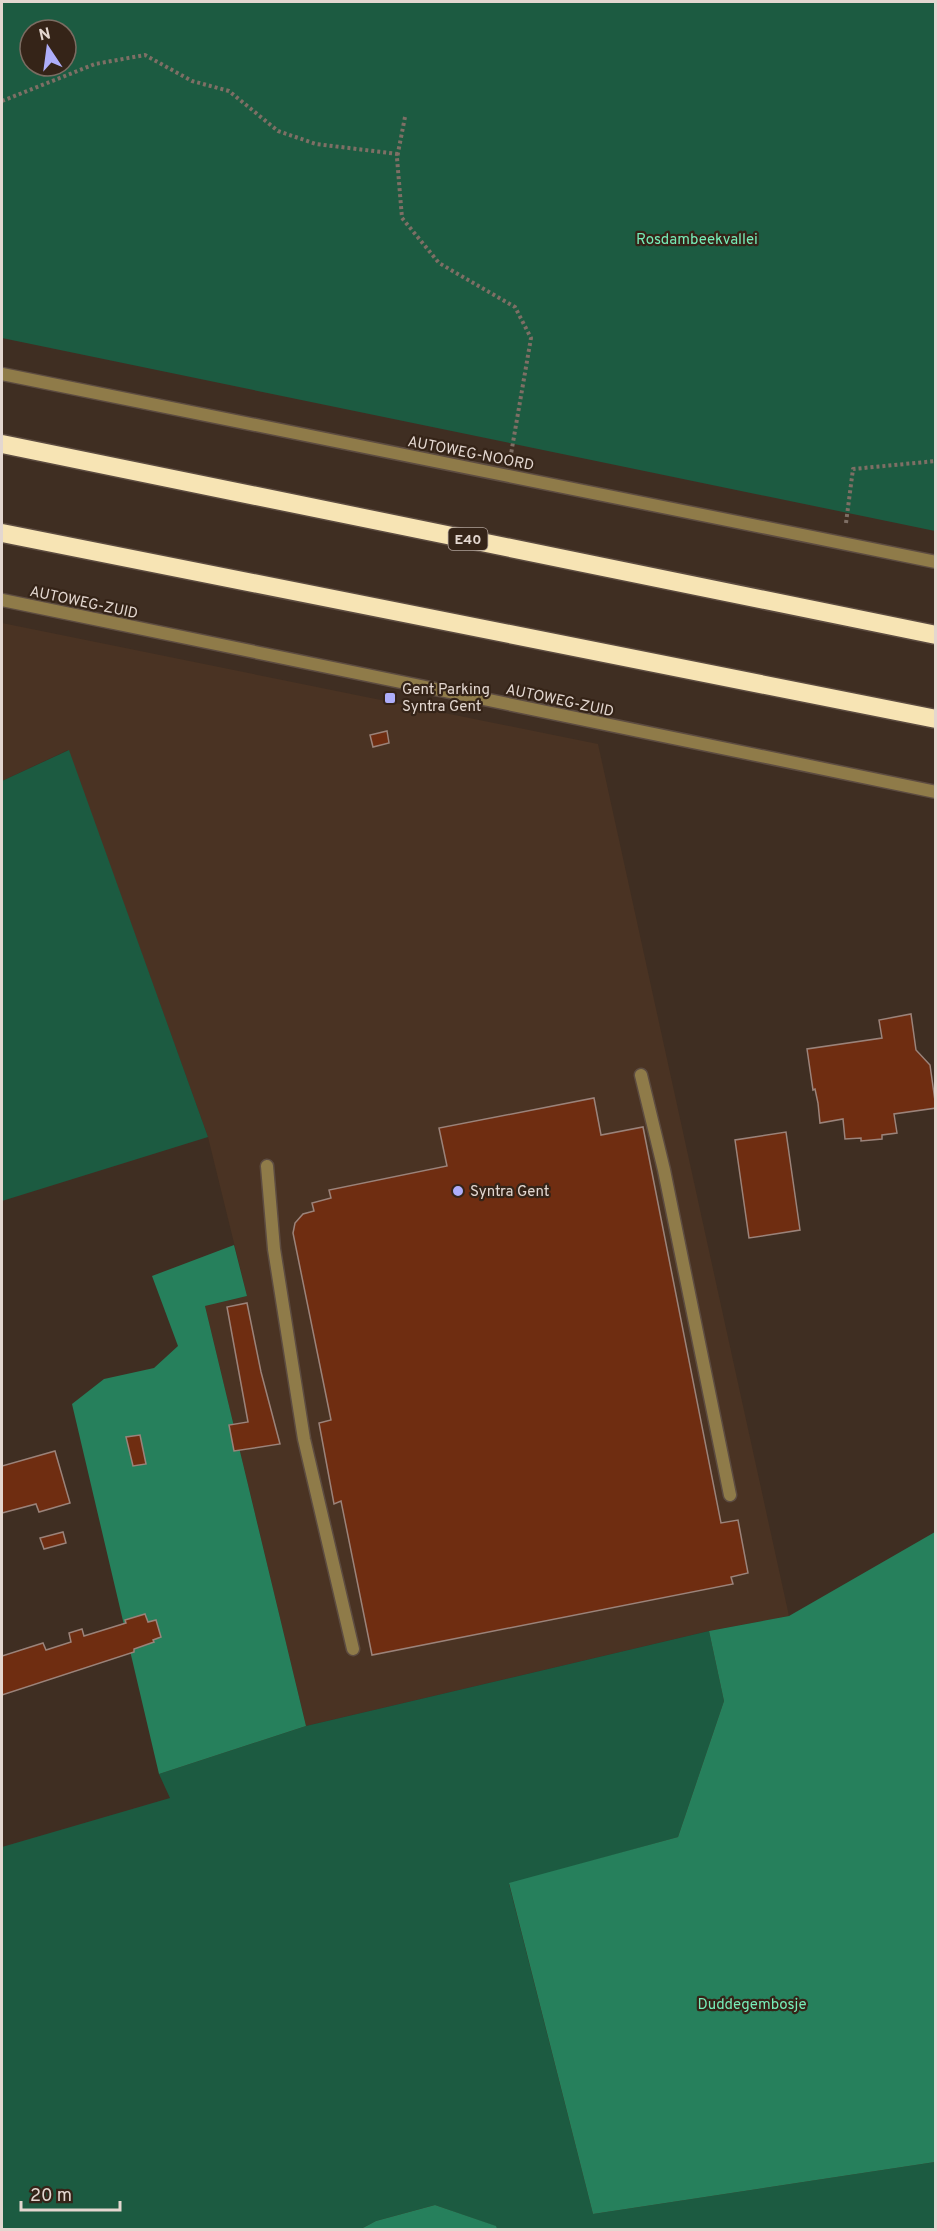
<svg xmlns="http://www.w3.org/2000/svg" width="937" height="2231" font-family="Overpass,sans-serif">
	<rect width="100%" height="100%" fill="#3f2e22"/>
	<polygon fill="#4a3323" points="2,623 598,744 789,1616 709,1631 306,1726 205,1306 247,1296 208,1137 68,750 2,781"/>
	<g fill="#1c5b41" fill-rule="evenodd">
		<path d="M2,2H935V531L2,338ZM30,30H66V66H30Z"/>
		<polygon points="69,750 208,1137 2,1201 2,781"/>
		<polygon points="709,1631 724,1701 678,1837 509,1884 593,2214 935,2162 935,2229 497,2230 495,2226 435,2205 376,2221 361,2229 2,2230 2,1847 170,1798 159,1774 306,1726"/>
	</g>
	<g fill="#26805c">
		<polygon points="234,1245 247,1296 205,1306 306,1726 159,1774 72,1404 104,1379 154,1368 178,1346 152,1276"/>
		<polygon points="935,1532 935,2162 593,2214 509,1883 678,1837 724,1701 709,1631 789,1616"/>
		<polygon points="435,2205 496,2226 497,2229 361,2229 376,2221"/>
	</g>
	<g fill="#6f2d11" stroke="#9b837a" stroke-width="1.5">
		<polygon points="387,731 389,743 373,747 370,735"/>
		<polygon points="911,1014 916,1050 930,1065 936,1108 894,1114 897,1133 882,1135 882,1139 861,1141 861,1138 845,1139 843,1119 820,1123 818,1103 815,1089 813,1090 807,1049 882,1038 879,1020"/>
		<polygon points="594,1098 601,1135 643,1127 721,1523 738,1520 748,1573 731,1577 733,1584 372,1655 341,1501 334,1504 319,1423 331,1420 293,1233 295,1223 303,1214 314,1211 312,1203 331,1198 329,1190 447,1166 439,1128"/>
		<polygon points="786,1132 800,1230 749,1238 735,1140"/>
		<polygon points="247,1303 261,1372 280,1444 234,1451 229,1425 248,1422 227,1307"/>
		<polygon points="140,1435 146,1464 133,1466 126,1437"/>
		<polygon points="55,1451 70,1503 39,1512 36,1504 2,1513 2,1466"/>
		<polygon points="63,1532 66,1543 44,1549 40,1538"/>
		<polygon points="145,1614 148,1622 156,1620 161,1637 153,1640 154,1642 134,1649 134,1652 2,1695 2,1656 43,1643 46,1650 71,1642 69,1633 82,1629 84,1636 126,1623 125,1620"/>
	</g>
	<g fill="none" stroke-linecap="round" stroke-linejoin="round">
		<g stroke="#5d4c41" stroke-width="15">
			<g id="lane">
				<polyline points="641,1075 664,1170 730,1495"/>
				<polyline points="267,1166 274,1249 304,1439 353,1649"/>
			</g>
		</g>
		<g stroke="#5d4c41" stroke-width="15">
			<g id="street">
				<polyline points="2,374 936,562"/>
				<polyline points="2,600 936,792"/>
			</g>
		</g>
		<g stroke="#5d4c41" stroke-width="21">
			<g id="highway">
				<polyline points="2,444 936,635"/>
				<polyline points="2,533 936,719"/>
			</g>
		</g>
		<g stroke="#7e6f65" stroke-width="4" stroke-dasharray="3 3" stroke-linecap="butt">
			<polyline points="2,101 95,64 145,55 192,81 229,91 278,131 316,144 398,154"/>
			<polyline points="405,117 397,158 402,218 439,263 515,307 531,338 511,454"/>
			<polyline points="846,523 853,469 936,461"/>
		</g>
		<use href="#lane" stroke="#8f7b49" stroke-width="12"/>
		<use href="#street" stroke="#8f7b49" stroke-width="12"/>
		<use href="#highway" stroke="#f7e4b4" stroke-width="18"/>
	</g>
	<g fill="#aeaefa" stroke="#352418" stroke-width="2">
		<rect x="384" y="692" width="12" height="12" rx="3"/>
		<circle cx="458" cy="1191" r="6"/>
	</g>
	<g text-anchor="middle" stroke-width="4.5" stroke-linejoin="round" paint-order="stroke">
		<rect fill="#352418" stroke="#afa199" stroke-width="1.5" x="448.5" y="528" width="39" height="22" rx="4.5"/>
		<g font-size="14" font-weight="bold" fill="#e3d7d0">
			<text x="468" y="544">E40</text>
		</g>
		<g font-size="15" fill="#77edb8" stroke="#352418">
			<text x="697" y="244">Rosdambeekvallei</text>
			<text x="752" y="2009">Duddegembosje</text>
		</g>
		<g font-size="15" fill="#e3d7d0" stroke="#352418">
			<text transform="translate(471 453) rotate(11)" y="5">AUTOWEG-NOORD</text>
			<text transform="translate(84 602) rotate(12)" y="5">AUTOWEG-ZUID</text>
			<text transform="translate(560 700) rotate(12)" y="5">AUTOWEG-ZUID</text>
		</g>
		<g font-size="15" fill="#e3d7d0" stroke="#352418" text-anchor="start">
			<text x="402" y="694">Gent Parking<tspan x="402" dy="17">Syntra Gent</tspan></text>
			<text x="470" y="1196">Syntra Gent</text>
		</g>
	</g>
	<rect width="937" height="2231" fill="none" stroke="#e3d7d0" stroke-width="6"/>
	<g transform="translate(48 48) rotate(347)"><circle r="28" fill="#352418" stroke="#7b6c62" stroke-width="1.5"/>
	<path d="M0-4.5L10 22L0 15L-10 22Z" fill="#aeaefa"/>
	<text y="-9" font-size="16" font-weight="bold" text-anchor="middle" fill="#e3d7d0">N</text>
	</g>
	<path d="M21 2201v9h99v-9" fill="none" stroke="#e3d7d0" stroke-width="3"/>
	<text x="30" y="2201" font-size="18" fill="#e3d7d0" stroke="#352418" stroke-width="4.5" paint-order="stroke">20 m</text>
</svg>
